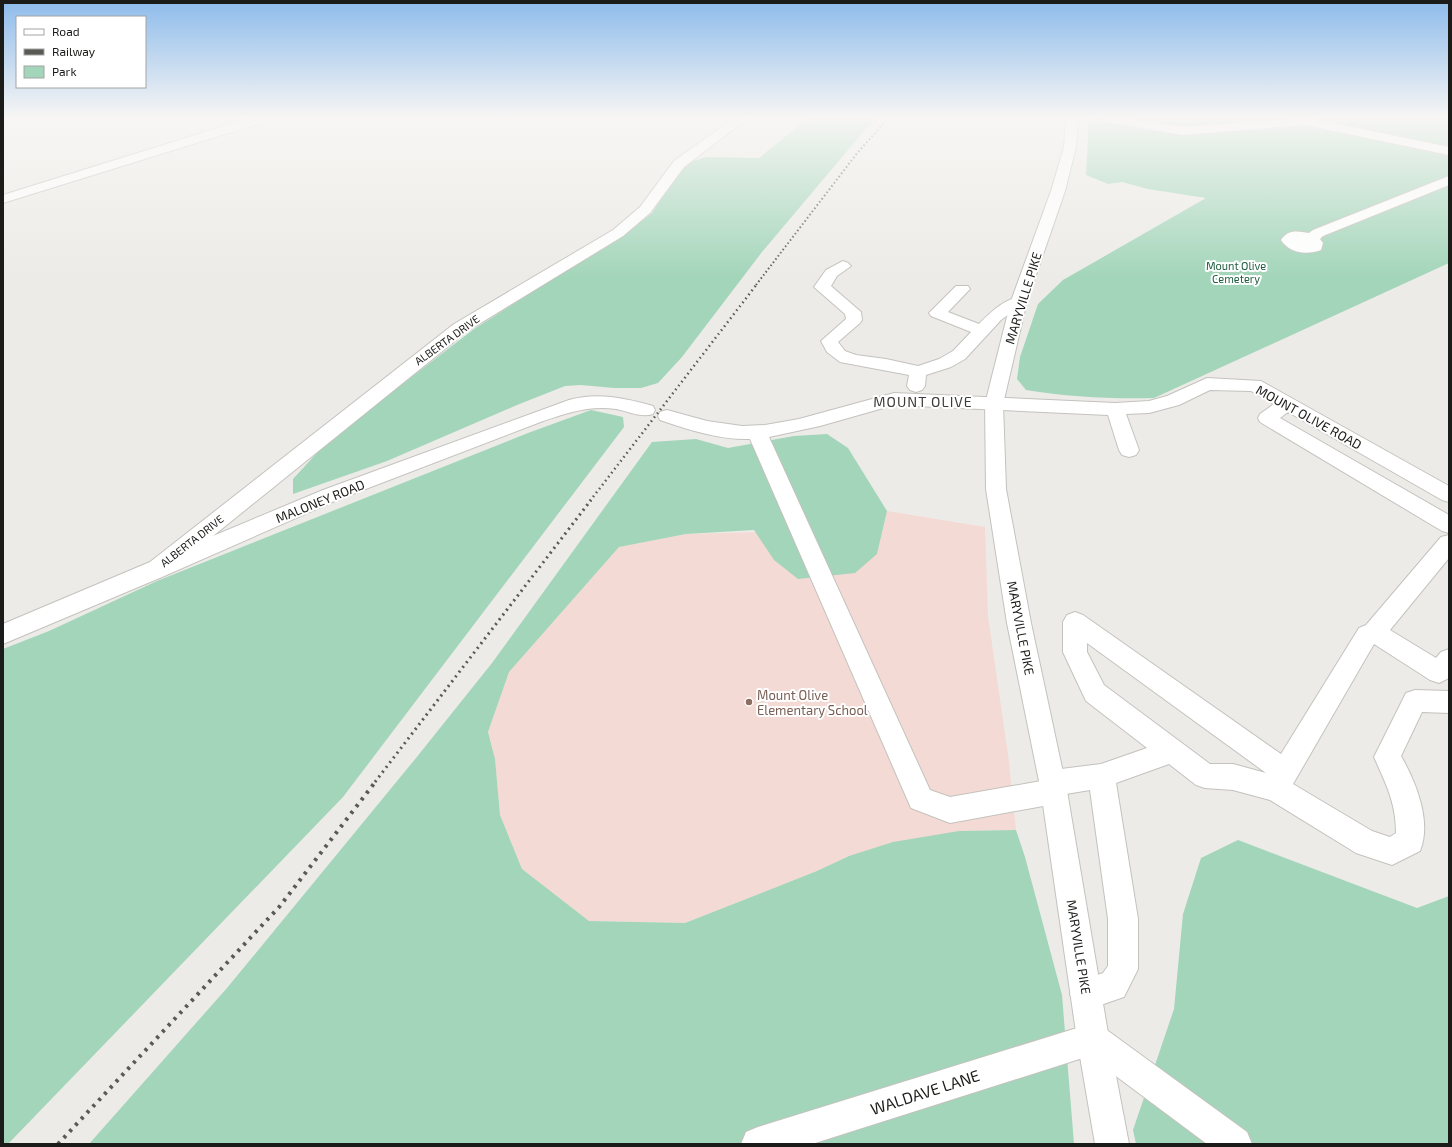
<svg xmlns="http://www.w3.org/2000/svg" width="1452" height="1147" font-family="'Exo 2',sans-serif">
	<rect width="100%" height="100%" fill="#edebe7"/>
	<polygon fill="#f4dad4" points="887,511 985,527 988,616 1009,762 1016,830 959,831 849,856 817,871 685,923 589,921 522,869 500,815 495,759 488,732 509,672 619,547 686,534 761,532 877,554"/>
	<g fill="#a2d5b9">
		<polygon points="808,118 875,118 762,252 682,357 658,383 641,388 614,388 581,385 565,386 517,405 387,461 293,494 293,479 328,441 474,329 629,231 652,213 677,175 690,162 706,157 759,158"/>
		<path d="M1089,118H1449V263L1154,398C1111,399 1068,397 1026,390L1017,379L1020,357L1038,304L1063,280L1206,198L1148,189L1122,182L1108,184L1086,175Z"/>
		<polygon points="591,410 623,417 624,427 343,797 8,1144 3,1144 3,649 49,631 157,581 528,433"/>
		<polygon points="827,434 848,448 887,511 877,554 855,573 798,579 774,560 754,530 686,534 619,547 509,672 488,732 495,759 500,815 522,869 589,921 685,923 817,871 849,856 893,842 959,831 1016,830 1025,857 1062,995 1074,1144 89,1144 227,988 416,758 492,663 652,442 696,439 728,448 794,436"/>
		<polygon points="1238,840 1417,908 1449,896 1449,1144 1136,1144 1133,1130 1174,1009 1183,914 1201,858"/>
	</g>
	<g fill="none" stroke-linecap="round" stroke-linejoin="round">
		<g stroke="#c4c2be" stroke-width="2">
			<g id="minor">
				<polygon points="250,118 269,118 267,121 3,203 3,195"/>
				<path d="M734,118H748L684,167L650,213L623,236L466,332L213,536L323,490L569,400C597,392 625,398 653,406L655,410L653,414C640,418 628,411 616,409C590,405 567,413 543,421L337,500L162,577L3,644V624L150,562L454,324L613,230L640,207L674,161Z"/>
				<polygon points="1102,118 1130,118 1182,127 1309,118 1449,147 1449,155 1305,125 1182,135 1108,122"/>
				<path d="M1449,176V185L1323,236L1320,239L1323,243L1321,250C1307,255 1290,254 1281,240C1288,229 1297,231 1309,233L1313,230Z"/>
				<path d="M843,261L848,263L851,266L837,276L831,286L861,312L862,320L860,323L838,342L845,351L856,355L886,359L918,366L939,359L953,351L971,332L931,316L929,313L956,286H968L970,289L948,312L979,324C990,313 1009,294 1025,298L1027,301L1001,320L965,359L951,367L926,375L925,386L922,390L916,392L910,390L907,386L909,375L840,362L827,352L821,341L846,319L845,314L814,287L826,270Z"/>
				<path d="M1207,378L1261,381L1449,486V502L1442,500L1288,412L1280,418L1449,515V533L1442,531L1260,422L1258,418L1260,414L1274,404L1251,391L1210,390L1179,405L1149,413L1126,414L1139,450L1136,455L1129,457L1122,455L1119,450L1108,415L894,405L820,426L769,437L930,790L950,797L1041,781L1044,774L1053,770L1101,764L1147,748L1086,701L1063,652V622L1067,615L1075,612L1083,615L1281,754L1359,628L1366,625L1441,537L1449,535V558L1390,630L1436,658L1441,652L1449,649V678L1439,683L1430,680L1374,644L1293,784L1372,831L1390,837L1396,833C1396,803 1386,784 1374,757L1406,693L1415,690L1449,691V713L1422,712L1401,756C1416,782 1432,822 1420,851L1392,865L1356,853L1270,800L1233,790L1205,788L1196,785L1169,764L1116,783L1138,919V969L1124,997L1086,1010L1075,1005L1070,994L1075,983L1103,973L1108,966V919L1090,790L1066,794L1063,800L1054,804L950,823L911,808L750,439C720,440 689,430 660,420L658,416L660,412L667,410L707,421L742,426L765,425L799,419L894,393L1115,403L1149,401L1167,396ZM1087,643L1266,773L1233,764H1210L1104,685L1087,652Z"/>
				<polygon points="1093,1023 1104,1028 1247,1132 1252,1144 1207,1144 1089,1056 812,1144 741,1144 746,1132 758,1127"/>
			</g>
		</g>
		<g stroke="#c4c2be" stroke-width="2">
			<polygon id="major" points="1066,118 1078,118 1076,147 1065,191 1027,301 1003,404 1006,489 1031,623 1067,791 1109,1039 1129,1144 1095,1144 1077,1039 1041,791 1007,623 986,489 985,404 1011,301 1051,191 1064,147"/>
		</g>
		<use href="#minor" fill="#fff" fill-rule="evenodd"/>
		<use href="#major" fill="#fff" fill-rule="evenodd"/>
		<polyline stroke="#595956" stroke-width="2" stroke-dasharray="1.5 2.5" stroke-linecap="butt" points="756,285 858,152 889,118"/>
		<polyline stroke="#595956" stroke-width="2.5" stroke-dasharray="1.5 3.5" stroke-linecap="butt" points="590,501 757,284"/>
		<polyline stroke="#595956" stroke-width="3" stroke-dasharray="2 4" stroke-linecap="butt" points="375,782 591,500"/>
		<polyline stroke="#595956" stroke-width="4" stroke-dasharray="3 5.5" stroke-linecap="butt" points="58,1144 280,906 376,781"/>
	</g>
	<linearGradient id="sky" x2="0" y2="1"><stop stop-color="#8dbbeb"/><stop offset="0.42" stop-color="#f7f6f4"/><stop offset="1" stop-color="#f7f6f4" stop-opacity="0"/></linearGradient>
	<rect width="1452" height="279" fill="url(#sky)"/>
	<circle fill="#8d6e63" stroke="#fff" stroke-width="1.5" cx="749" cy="702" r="4"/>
	<g text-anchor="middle" stroke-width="4" stroke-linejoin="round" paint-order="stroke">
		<g font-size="11" fill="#215e42" stroke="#fff">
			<text x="1236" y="270">Mount Olive<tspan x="1236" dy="13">Cemetery</tspan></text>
		</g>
		<g font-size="11" fill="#1b1b19" stroke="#fff">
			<text transform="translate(447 340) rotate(-36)" y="4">ALBERTA DRIVE</text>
			<text transform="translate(192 541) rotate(-38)" y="4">ALBERTA DRIVE</text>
		</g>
		<g font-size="13" fill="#1b1b19" stroke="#fff">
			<text transform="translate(1023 298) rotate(-73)" y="5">MARYVILLE PIKE</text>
			<text transform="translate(1309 417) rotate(29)" y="5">MOUNT OLIVE ROAD</text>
			<text transform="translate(320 501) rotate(-22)" y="5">MALONEY ROAD</text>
			<text transform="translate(1021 628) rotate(79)" y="5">MARYVILLE PIKE</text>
			<text transform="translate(1079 947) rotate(81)" y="5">MARYVILLE PIKE</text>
		</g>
		<g font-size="13" fill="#785e54" stroke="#fff" text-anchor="start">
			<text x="757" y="700">Mount Olive<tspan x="757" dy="15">Elementary School</tspan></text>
		</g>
		<g font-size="14" letter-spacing="1" fill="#3d3b38" stroke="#fff">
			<text x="923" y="407">MOUNT OLIVE</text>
		</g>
		<g font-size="16" fill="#1b1b19" stroke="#fff">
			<text transform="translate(925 1092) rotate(-18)" y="6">WALDAVE LANE</text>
		</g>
	</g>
	<rect width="1452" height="1147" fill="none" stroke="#1b1b19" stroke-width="8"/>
	<rect x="16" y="16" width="130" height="72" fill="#ffffff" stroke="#a4a4a3"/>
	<rect x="24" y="29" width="20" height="6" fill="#ffffff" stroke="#a4a4a3"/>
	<text x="52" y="36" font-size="12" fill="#1b1b19">Road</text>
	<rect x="24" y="49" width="20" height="6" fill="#595956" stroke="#a4a4a3"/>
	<text x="52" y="56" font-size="12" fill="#1b1b19">Railway</text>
	<rect x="24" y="66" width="20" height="12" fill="#a2d5b9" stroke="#a4a4a3"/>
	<text x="52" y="76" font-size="12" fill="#1b1b19">Park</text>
</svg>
